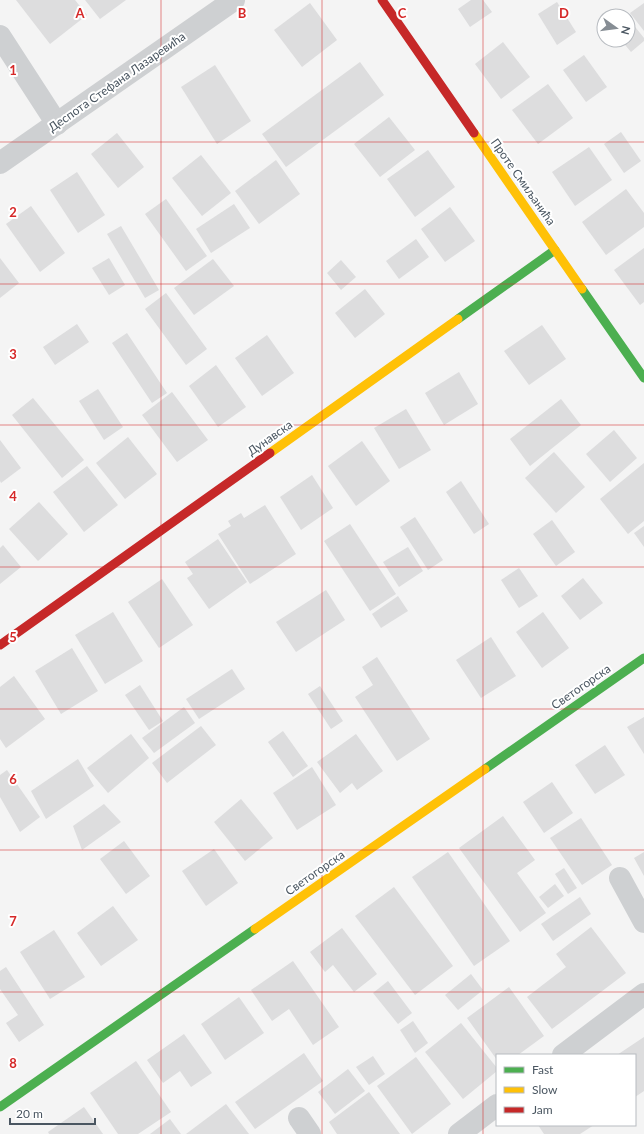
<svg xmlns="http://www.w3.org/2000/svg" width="644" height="1134" font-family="Lato,sans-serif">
	<rect width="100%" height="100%" fill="#f4f4f4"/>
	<g fill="#ddddde">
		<polygon points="16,0 75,0 87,15 50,44"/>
		<polygon points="85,0 126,0 100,19"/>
		<polygon points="471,0 483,0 492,12 470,27 458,9"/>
		<polygon points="557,2 576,32 557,45 538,14"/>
		<polygon points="310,3 337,40 302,67 274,30"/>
		<polygon points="644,3 644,31 630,13"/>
		<polygon points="628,18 644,38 644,41 631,52 621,40 628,40"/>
		<polygon points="503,42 530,77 501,99 475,64"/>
		<polygon points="584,55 607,87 586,102 563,70"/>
		<polygon points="360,62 384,95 286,167 262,134"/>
		<polygon points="215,65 251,121 217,144 181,87"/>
		<polygon points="548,84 573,118 538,144 512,110"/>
		<polygon points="389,117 415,150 380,177 354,144"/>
		<polygon points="621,132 641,161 624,173 604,144"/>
		<polygon points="117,133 144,167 118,188 91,154"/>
		<polygon points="589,147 612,180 575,206 552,172"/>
		<polygon points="428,150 455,187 415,217 387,179"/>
		<polygon points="201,155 231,193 202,216 172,178"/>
		<polygon points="276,160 300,194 259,224 235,191"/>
		<polygon points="77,172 105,215 78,233 50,190"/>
		<polygon points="626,189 644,213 644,227 606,255 582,222"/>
		<polygon points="166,199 207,256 186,271 145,214"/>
		<polygon points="234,204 250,228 211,253 196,229"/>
		<polygon points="31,206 65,253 40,272 6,224"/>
		<polygon points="450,207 475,241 445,262 421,229"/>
		<polygon points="121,226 159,290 145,298 107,234"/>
		<polygon points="416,239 429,257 399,279 386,261"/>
		<polygon points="644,248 644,302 640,305 614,270"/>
		<polygon points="0,258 19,283 0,298"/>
		<polygon points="109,258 125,285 109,295 92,268"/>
		<polygon points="213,259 234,286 194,315 174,288"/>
		<polygon points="341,260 356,277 341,290 327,273"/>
		<polygon points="365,289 385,314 355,338 335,313"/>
		<polygon points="166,293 207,349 186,365 145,309"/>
		<polygon points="77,324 89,342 55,365 43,347"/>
		<polygon points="542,325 566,359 529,385 504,351"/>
		<polygon points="127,333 167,393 152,403 112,343"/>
		<polygon points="267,335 294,373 262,396 235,358"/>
		<polygon points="216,365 246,407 218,427 189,386"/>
		<polygon points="459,372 478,404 444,425 425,393"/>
		<polygon points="98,389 123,427 104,440 79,401"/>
		<polygon points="172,392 208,440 177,462 142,415"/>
		<polygon points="33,398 84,460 62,478 12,415"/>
		<polygon points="561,399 581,425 530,466 510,439"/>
		<polygon points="406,409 431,450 399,469 374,428"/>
		<polygon points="614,430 637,458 610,482 586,454"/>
		<polygon points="128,437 157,474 125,499 96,463"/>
		<polygon points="0,440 21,468 1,483 0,481"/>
		<polygon points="362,441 390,481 356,506 328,466"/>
		<polygon points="554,452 585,487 556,513 525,478"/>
		<polygon points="644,463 644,521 628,534 600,499"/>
		<polygon points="87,466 118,505 84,532 53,492"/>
		<polygon points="312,475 333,508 301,530 280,497"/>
		<polygon points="461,481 489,524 474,534 446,492"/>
		<polygon points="39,502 68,534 38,561 9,529"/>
		<polygon points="265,505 296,554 250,584 218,534 231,526 228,521 241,513 244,518"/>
		<polygon points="415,517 443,560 428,570 400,527"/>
		<polygon points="552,520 575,552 556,566 533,534"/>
		<polygon points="350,524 396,594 370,611 324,541"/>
		<polygon points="644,526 644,547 634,533"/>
		<polygon points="218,539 247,582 209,609 187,578 193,574 185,562"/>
		<polygon points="3,545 21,567 0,584 0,548"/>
		<polygon points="408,547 423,571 399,587 383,562"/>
		<polygon points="519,568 538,596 519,608 501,580"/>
		<polygon points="583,578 603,603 580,620 561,596"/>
		<polygon points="162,579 193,625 159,648 128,602"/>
		<polygon points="326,590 345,620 296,652 276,622"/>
		<polygon points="398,596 408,611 381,628 372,614"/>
		<polygon points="113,612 143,661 105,684 75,635"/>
		<polygon points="543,612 569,648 542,668 516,632"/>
		<polygon points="491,637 516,676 481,698 456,660"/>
		<polygon points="72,648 98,691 61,714 35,671"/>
		<polygon points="377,657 430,739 397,761 355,697 373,685 362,667"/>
		<polygon points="232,669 245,689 199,719 186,699"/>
		<polygon points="14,676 45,719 6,748 0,739 0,687"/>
		<polygon points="140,685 163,721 149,730 125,695"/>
		<polygon points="320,686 343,721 331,729 308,694"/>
		<polygon points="184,707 195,723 154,753 142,738"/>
		<polygon points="644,717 644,754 627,727"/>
		<polygon points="201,726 216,745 167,783 152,763"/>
		<polygon points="283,731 308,766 293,777 268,742"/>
		<polygon points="131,734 149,758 108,793 87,768"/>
		<polygon points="356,734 383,771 357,790 352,783 340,793 317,762"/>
		<polygon points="605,745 625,775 595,794 575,765"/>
		<polygon points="78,759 94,786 46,819 31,791"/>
		<polygon points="312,767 336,805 297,830 273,793"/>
		<polygon points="7,770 40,817 20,832 0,797 0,775"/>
		<polygon points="552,782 573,813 544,833 523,802"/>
		<polygon points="241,799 273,838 245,861 214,822"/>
		<polygon points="104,804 121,822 82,850 73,826"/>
		<polygon points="503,816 535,860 517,873 546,913 520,932 459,848"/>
		<polygon points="581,818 612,865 582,885 550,838"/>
		<polygon points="124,841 150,876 126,894 100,859"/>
		<polygon points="214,849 238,883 206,906 182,871"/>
		<polygon points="448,852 510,941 474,966 412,877"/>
		<polygon points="644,852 644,876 634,858"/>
		<polygon points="564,868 577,888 568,894 555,874"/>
		<polygon points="555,884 564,896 548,908 539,897"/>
		<polygon points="394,887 453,966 415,995 355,916"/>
		<polygon points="580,897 591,914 553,941 541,924"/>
		<polygon points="113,906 138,940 101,966 77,933"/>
		<polygon points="591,927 626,973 552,1029 527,997 566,967 556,954"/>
		<polygon points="342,928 377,974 354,992 333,965 325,972 310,952"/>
		<polygon points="54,930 85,977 50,999 20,952"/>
		<polygon points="293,961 339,1027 313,1045 289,1009 272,1021 251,990"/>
		<polygon points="6,967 44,1025 19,1042 6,1023 18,1015 0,989 0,971"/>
		<polygon points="471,974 483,990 458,1010 445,995"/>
		<polygon points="388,981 412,1013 398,1024 373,993"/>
		<polygon points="509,987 544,1036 518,1055 497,1055 497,1060 467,1018"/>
		<polygon points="239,997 264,1033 225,1060 201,1024"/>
		<polygon points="413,1021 428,1043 415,1053 400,1030"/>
		<polygon points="461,1023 497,1068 497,1071 463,1099 425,1052"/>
		<polygon points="184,1034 212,1073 191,1087 180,1071 163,1083 147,1060"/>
		<polygon points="644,1037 644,1091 635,1097 635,1055 617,1055"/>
		<polygon points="304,1053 323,1081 255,1129 235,1102"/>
		<polygon points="373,1056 385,1074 369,1085 356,1067"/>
		<polygon points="416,1057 451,1104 412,1134 377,1086"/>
		<polygon points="136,1061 171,1112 138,1134 118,1134 90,1093"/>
		<polygon points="348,1069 365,1091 335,1114 318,1092"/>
		<polygon points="369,1092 400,1134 337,1134 329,1122"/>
		<polygon points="226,1104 249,1134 186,1134"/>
		<polygon points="84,1107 103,1134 49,1134 48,1132"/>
		<polygon points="170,1119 181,1134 150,1134"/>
		<polygon points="538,1125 594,1125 580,1134 544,1134"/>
	</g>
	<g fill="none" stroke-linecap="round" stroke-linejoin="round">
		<g stroke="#ced0d2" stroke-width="22">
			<polyline points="0,36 57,124"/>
			<polyline points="0,163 234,0"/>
			<polyline points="620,878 644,922"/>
			<polyline points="563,1055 644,994"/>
			<polyline points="299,1118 310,1134"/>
			<polyline points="459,1134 497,1105"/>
		</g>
		<g stroke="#4caf50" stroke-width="9">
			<polyline points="582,289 644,378"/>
			<polyline points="458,319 555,250"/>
			<polyline points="485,769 644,658"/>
			<polyline points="0,1107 255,929"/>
		</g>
		<g stroke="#ffc107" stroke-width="9">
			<polyline points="474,133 582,289"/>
			<polyline points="270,453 458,319"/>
			<polyline points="255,929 485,769"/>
		</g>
		<g stroke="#c62828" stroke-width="9">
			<polyline points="382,0 474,133"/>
			<polyline points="0,645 270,453"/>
		</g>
	</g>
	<path fill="none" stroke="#d62828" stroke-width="1" stroke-opacity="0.55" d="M161,0V1134M322,0V1134M483,0V1134M0,142H644M0,284H644M0,425H644M0,567H644M0,709H644M0,850H644M0,992H644"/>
	<g text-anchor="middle" stroke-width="4" stroke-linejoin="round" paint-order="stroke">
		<g font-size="12" fill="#4a5661" stroke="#fff">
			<text transform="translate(117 82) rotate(-35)" y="4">Деспота Стефана Лазаревића</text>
			<text transform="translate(523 182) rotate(55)" y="4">Проте Смиљанића</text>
			<text transform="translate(270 438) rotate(-35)" y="4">Дунавска</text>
			<text transform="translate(581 687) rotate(-35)" y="4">Светогорска</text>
			<text transform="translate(315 873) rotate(-35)" y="4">Светогорска</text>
		</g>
	</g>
	<g font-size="13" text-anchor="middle" font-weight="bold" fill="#d62828" stroke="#fff" stroke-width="4" stroke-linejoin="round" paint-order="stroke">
		<text x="80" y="18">A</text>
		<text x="242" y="18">B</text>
		<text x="402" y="18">C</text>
		<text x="564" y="18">D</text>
		<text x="13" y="75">1</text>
		<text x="13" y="217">2</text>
		<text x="13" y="359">3</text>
		<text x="13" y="501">4</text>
		<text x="13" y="642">5</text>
		<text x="13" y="784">6</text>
		<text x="13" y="926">7</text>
		<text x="13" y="1068">8</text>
	</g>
	<rect x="496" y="1054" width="140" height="72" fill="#ffffff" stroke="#b7bbc0"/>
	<rect x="504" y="1067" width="20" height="6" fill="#4caf50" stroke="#b7bbc0"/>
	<text x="532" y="1074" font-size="12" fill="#4a5661">Fast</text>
	<rect x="504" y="1087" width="20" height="6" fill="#ffc107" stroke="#b7bbc0"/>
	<text x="532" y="1094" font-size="12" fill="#4a5661">Slow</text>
	<rect x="504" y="1107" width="20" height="6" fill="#c62828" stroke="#b7bbc0"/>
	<text x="532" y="1114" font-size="12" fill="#4a5661">Jam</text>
	<g transform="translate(616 28) rotate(104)"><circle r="19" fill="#ffffff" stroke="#b7bbc0"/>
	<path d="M0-3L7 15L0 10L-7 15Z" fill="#868d94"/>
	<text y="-6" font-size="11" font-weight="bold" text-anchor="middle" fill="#4a5661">N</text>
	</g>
	<path d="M10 1118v6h85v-6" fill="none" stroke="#4a5661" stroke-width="2"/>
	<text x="16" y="1118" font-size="12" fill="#4a5661" stroke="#ffffff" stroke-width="3" paint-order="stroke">20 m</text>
</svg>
